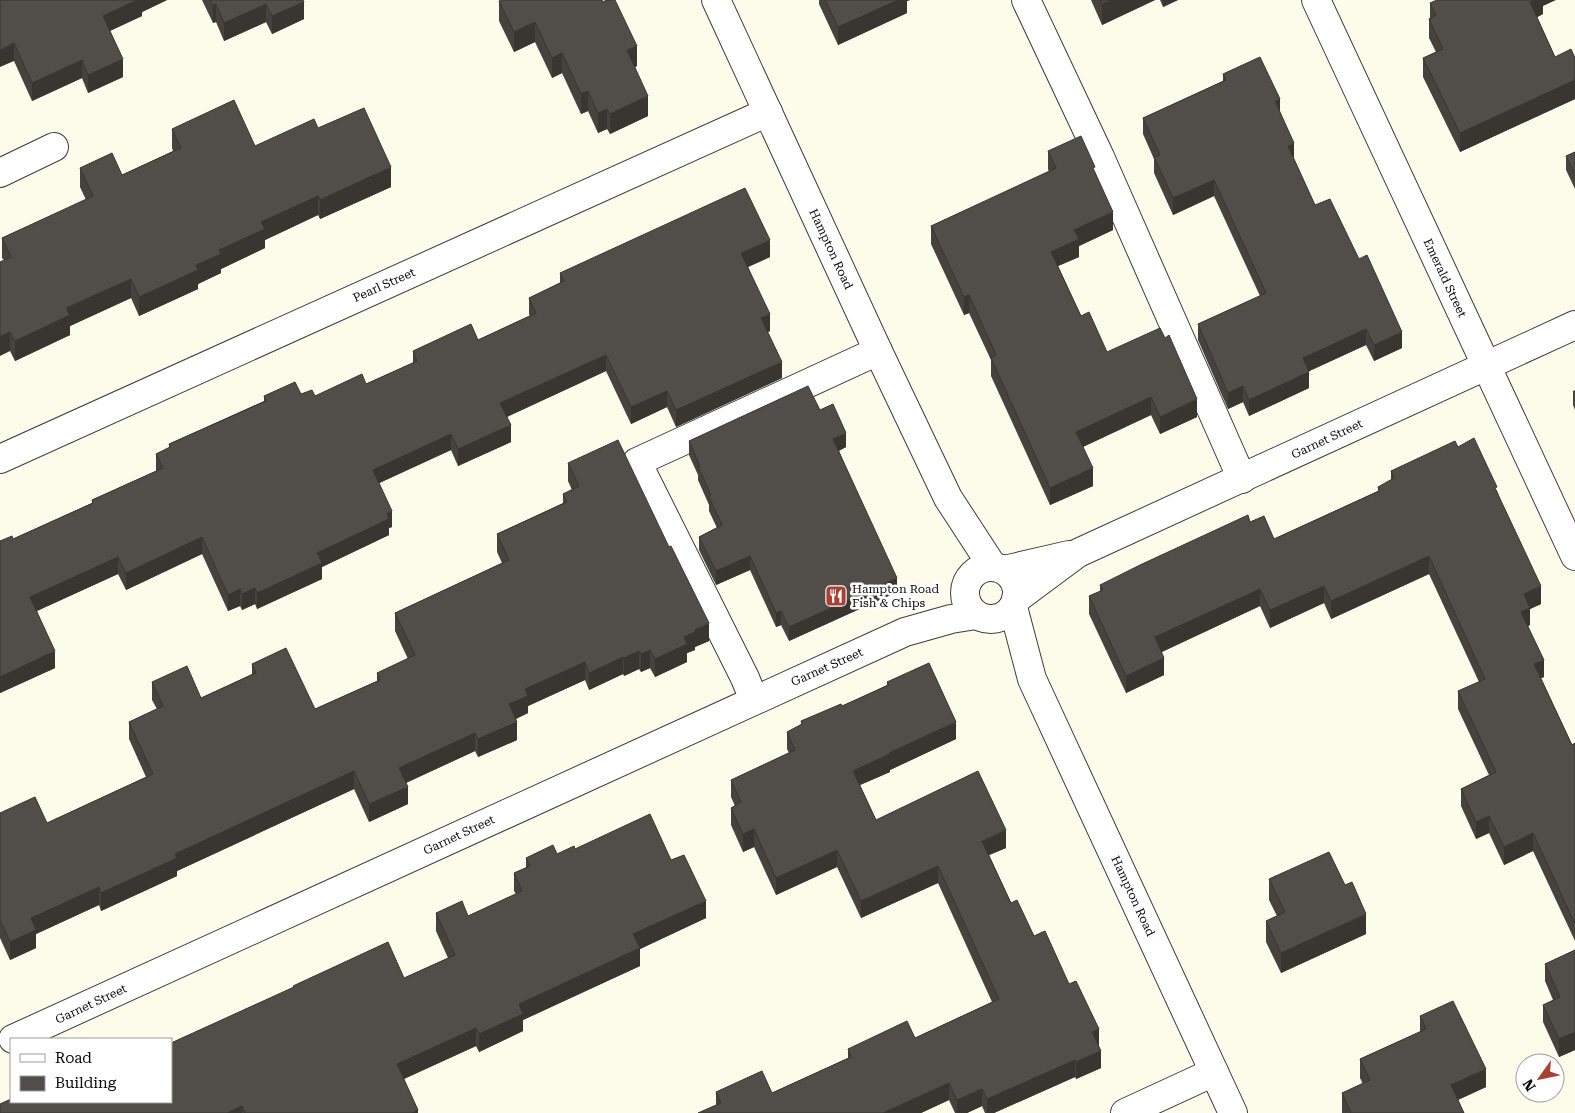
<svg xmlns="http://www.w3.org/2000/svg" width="1575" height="1113" font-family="'Roboto Serif',serif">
	<rect width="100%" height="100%" fill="#fcfcea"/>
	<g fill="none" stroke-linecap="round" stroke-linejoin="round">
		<g stroke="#3d3d3d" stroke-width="30">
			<g id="minor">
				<polyline points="716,0 878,351 948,498 993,567"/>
				<polyline points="1026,0 1100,157 1242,479"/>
				<polyline points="1316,0 1575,556"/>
				<polyline points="0,173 54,147"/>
				<polyline points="0,459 768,112"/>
				<circle cx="991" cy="593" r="26"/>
				<polyline points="1004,570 1069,555"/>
				<polyline points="1016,599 1078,553 1575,325"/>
				<polyline points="1013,607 1032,679 1233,1113"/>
				<polyline points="754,700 745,678 637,462 878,351"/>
				<polyline points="13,1039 905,632 951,619 976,615"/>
				<polyline points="1125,1113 1214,1072"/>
			</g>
		</g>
		<use href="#minor" stroke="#fff" stroke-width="28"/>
	</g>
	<g fill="#46423e">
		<polygon points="0,0 167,0 142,12 142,16 110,31 123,77 88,93 82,78 32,101 14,61"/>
		<polygon points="202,0 303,0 304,19 272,34 266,22 224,41 216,22 213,23"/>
		<polygon points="819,0 910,0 907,1 907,13 838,45 819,4"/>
		<polygon points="1091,0 1155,0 1102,25"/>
		<polygon points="1160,0 1178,0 1163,7"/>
		<polygon points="499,1 637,66 635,67 648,116 610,134 607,129 598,133 588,111 581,114 562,73 552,78 535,42 514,52 499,21"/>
		<polygon points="1430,3 1543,6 1543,14 1537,17 1555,57 1575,58 1575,99 1460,152 1423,77 1423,58 1436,52 1429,38 1429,19 1430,18"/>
		<polygon points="1223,74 1280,112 1294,159 1315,205 1359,259 1402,348 1374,361 1366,345 1309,371 1309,388 1249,416 1243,402 1228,409 1198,340 1198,324 1260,296 1214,196 1173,215 1154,173 1154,159 1143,134 1143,118 1223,81"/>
		<polygon points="318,128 391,187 320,219 318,215 265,240 265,248 221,269 221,273 198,284 198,289 139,316 131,298 70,326 70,335 15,361 10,351 4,260 2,258 2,238 86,200 80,187 80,168 122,175 173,151 172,148 172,129 255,146"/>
		<polygon points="1048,151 1095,172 1113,230 1079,246 1079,257 1058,266 1081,316 1107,352 1197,417 1160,434 1151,415 1083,447 1093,486 1050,505 991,376 991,360 969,313 964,315 931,244 931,226 1049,172 1048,169"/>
		<polygon points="1575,152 1575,189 1566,170 1566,156"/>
		<polygon points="770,257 748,267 770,331 768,332 782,378 676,427 667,407 631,424 606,371 507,417 511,442 458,466 451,450 379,483 392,527 389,528 389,535 322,567 322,579 257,609 255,604 242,610 240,606 228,611 202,554 126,590 118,574 37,611 55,668 0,693 0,541 13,539 92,503 92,500 156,471 156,454 169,448 169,444 264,401 264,396 301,394 315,396 366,384 413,363 413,351 478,340 530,316 529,314 529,298 560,283 560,273"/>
		<polygon points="1575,390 1575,410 1573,405 1573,391"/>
		<polygon points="820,410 846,447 839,451 897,592 789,641 781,625 776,627 750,570 716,585 699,550 699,537 717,528 709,511 709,505 698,480 698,475 689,455 689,441"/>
		<polygon points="1458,447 1497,491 1541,604 1530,609 1530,625 1528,626 1544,677 1541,678 1572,745 1575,743 1575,941 1533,851 1504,865 1489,833 1476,839 1461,806 1461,789 1489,775 1458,709 1458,691 1479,682 1429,574 1331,619 1324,603 1270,628 1260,606 1162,652 1164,675 1126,693 1089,614 1089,596 1100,591 1100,585 1250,522 1274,539 1378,491 1378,487 1391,480 1391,471"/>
		<polygon points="568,463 709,641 695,647 695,650 687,653 687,662 655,677 650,668 641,672 639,669 624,676 623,674 589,690 585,680 528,706 528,713 516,719 517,740 478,757 475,751 406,783 408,804 369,822 354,789 177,871 177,876 101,911 99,905 36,934 36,948 10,960 0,938 0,813 47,823 146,777 129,739 129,722 157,709 152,700 152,682 201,698 252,674 252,664 315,709 377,681 377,673 408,659 395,631 395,613 502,563 497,552 497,534 563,503 563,494 572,490 568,481"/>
		<polygon points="887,682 956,739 890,770 890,772 860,785 876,820 1006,848 989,855 1011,903 1034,936 1069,984 1099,1047 1101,1068 1076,1079 1075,1077 994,1113 985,1113 982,1106 967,1113 955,1113 949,1100 921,1113 698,1113 716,1105 716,1092 772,1093 848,1058 848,1049 915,1038 992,1002 938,883 861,918 837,867 776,895 754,847 743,852 731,825 731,808 735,806 731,797 731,780 789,753 787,749 787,732 801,725 801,721 842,706 887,685"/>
		<polygon points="575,849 671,860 706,918 640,949 640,966 523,1020 523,1031 479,1052 476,1046 404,1079 418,1113 0,1113 171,1102 293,987 293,986 404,978 448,958 436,931 436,913 468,916 516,894 514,891 514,873 526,868 526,858 557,854"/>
		<polygon points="1269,879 1366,934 1281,973 1266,942 1266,921 1277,916 1269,900"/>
		<polygon points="1575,950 1575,1050 1559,1057 1543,1022 1543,1005 1553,1000 1545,981 1545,964"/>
		<polygon points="1420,1016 1486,1087 1458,1100 1464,1113 1342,1113 1342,1093 1363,1084 1360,1078 1360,1059 1420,1032"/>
	</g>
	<g fill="#393632">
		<polygon points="137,0 167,0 142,12 142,16 103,34 103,16"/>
		<polygon points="898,0 910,0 907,1 907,13 838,45 838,27"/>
		<polygon points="1112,0 1155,0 1102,25 1102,4"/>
		<polygon points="1163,0 1178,0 1163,7"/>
		<polygon points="1534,0 1556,0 1543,6 1543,14 1530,21 1530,2"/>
		<polygon points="304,2 304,19 272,34 272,16"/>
		<polygon points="216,4 216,22 213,23 213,5"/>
		<polygon points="266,4 266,22 224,41 224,23"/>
		<polygon points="535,22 535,42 514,52 514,32"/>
		<polygon points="14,43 14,61 0,67 0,50"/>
		<polygon points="637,46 637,66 627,70 627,50"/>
		<polygon points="562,53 562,73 552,78 552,58"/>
		<polygon points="123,59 123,77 88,93 88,75"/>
		<polygon points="82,60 82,78 32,101 32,83"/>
		<polygon points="1575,80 1575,99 1460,152 1460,133"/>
		<polygon points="588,91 588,111 581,114 581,94"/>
		<polygon points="648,96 648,116 610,134 610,114"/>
		<polygon points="1280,99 1280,115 1275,101"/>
		<polygon points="607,109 607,129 598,133 598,113"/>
		<polygon points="1294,143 1294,159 1288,146"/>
		<polygon points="391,167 391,187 320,219 320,200"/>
		<polygon points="1214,180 1214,196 1173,215 1173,198"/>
		<polygon points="318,196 318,215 265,240 265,248 221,269 221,273 198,284 198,289 139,316 139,297 196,265 261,222"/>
		<polygon points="1113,212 1113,230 1079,246 1079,257 1051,269 1051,252 1074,230"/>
		<polygon points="770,240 770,257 741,270 741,253"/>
		<polygon points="131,279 131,298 70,326 70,335 15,361 15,341 66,308"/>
		<polygon points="969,295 969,313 964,315 964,297"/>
		<polygon points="770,314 770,331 761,335 761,318"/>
		<polygon points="1366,329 1366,345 1303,374 1303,358"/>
		<polygon points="10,332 10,351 0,356 0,336"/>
		<polygon points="1402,332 1402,348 1374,361 1374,345"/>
		<polygon points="606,355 606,371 500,420 500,403"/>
		<polygon points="782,362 782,378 676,427 676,410"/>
		<polygon points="1309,372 1309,388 1249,416 1249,400"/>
		<polygon points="1243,386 1243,402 1228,409 1228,393"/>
		<polygon points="667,391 667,407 631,424 631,407"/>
		<polygon points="1151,397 1151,415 1076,450 1076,432"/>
		<polygon points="1197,399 1197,417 1160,434 1160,417"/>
		<polygon points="511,425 511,442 458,466 458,449"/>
		<polygon points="846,433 846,447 833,453 833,439"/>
		<polygon points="451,434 451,450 373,486 373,470"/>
		<polygon points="1093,468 1093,486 1050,505 1050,488"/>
		<polygon points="392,511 392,527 389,528 389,535 322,567 322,579 257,609 257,593 317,553 387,513"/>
		<polygon points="202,537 202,554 126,590 126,573"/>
		<polygon points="750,556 750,570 716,585 716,571"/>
		<polygon points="1429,556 1429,574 1331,619 1331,601"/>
		<polygon points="118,557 118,574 30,614 30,597"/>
		<polygon points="897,578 897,592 789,641 789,627"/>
		<polygon points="1324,586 1324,603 1270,628 1270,610"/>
		<polygon points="1541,586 1541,604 1530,609 1530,625 1521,629 1521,612 1524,594"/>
		<polygon points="255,588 255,604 242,610 242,594"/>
		<polygon points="240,589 240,606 228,611 228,595"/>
		<polygon points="1260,589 1260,606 1155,655 1155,637"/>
		<polygon points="781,611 781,625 776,627 776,613"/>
		<polygon points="709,623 709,641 695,647 695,650 687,653 687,662 655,677 655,659 695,630"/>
		<polygon points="650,650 650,668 641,672 641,654"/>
		<polygon points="55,651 55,668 0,693 0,677"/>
		<polygon points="639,651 639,669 624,676 624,658"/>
		<polygon points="623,657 623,674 589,690 589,673"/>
		<polygon points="1164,658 1164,675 1126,693 1126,676"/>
		<polygon points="1544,660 1544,677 1534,681 1534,664"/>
		<polygon points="585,662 585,680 528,706 528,713 509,722 509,704 525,689"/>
		<polygon points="517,722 517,740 478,757 478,739"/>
		<polygon points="956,722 956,739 890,770 890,772 853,788 853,771 889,753"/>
		<polygon points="475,733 475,751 399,786 399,768"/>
		<polygon points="354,771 354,789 177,871 177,876 101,911 101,893 175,854"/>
		<polygon points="408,787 408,804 369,822 369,804"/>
		<polygon points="1489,816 1489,833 1476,839 1476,822"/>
		<polygon points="754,829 754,847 743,852 743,834"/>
		<polygon points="1006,830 1006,848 982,858 982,841"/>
		<polygon points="1533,833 1533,851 1504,865 1504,847"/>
		<polygon points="837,850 837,867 776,895 776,878"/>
		<polygon points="938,866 938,883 861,918 861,901"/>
		<polygon points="99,887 99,905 36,934 36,948 10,960 10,942 31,918"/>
		<polygon points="706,901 706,918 640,949 640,966 523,1020 523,1031 479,1052 479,1034 519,1004 633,934"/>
		<polygon points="1366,914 1366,934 1281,973 1281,953"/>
		<polygon points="476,1028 476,1046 397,1082 397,1064"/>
		<polygon points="1099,1029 1099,1047 1092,1032"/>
		<polygon points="1575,1032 1575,1050 1559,1057 1559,1039"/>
		<polygon points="1101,1051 1101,1068 1076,1079 1076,1062"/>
		<polygon points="1075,1060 1075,1077 994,1113 987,1113 987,1099"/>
		<polygon points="1486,1069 1486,1087 1451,1103 1451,1085"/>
		<polygon points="949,1083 949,1100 921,1113 883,1113"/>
		<polygon points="982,1089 982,1106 967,1113 957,1113 957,1100"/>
		<polygon points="242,1106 242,1113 227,1113"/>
		<polygon points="418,1110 418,1113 412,1113"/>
	</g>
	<g fill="#514d48" stroke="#393632">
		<polygon points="0,0 137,0 103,16 123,59 88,75 82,60 32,83 14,43 0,50"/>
		<polygon points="210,0 303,0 304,2 272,16 266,4 224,23 216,4 213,5"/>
		<polygon points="501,0 602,0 603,2 606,0 615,0 637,46 627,50 648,96 610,114 607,109 598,113 588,91 581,94 562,53 552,58 535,22 514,32 499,1"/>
		<polygon points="825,0 898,0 838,27"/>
		<polygon points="1100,0 1112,0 1102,4"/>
		<polygon points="1437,0 1534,0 1530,2 1555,57 1571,49 1575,58 1575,80 1460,133 1423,58 1443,49 1429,19 1436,15 1430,3"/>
		<polygon points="1260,57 1280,99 1275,101 1294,143 1288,146 1315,205 1330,199 1359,259 1367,255 1402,332 1374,345 1366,329 1303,358 1309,372 1249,400 1243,386 1228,393 1198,324 1266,293 1214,180 1173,198 1154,157 1160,155 1143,118 1226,80 1223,74"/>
		<polygon points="234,100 255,146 314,119 318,128 364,108 391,167 320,200 318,196 261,222 265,229 219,250 221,254 196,265 198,270 139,297 131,279 66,308 70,315 15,341 10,332 0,336 0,262 11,257 2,238 93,196 80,168 112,153 122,175 181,148 172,129"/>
		<polygon points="1081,136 1095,167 1093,168 1113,212 1074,230 1079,239 1051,252 1081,316 1089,312 1107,352 1160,328 1165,338 1169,335 1197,399 1160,417 1151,397 1076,432 1093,468 1050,488 991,358 996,355 969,295 964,297 931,226 1056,168 1048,151"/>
		<polygon points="1575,152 1575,175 1566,156"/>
		<polygon points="745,188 770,240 741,253 770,314 761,318 782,362 676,410 667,391 631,407 606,355 500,403 511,425 458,449 451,434 373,470 392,511 387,513 389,519 317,553 322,563 257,593 255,588 242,594 240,589 228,595 202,537 126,573 118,557 30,597 55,651 0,677 0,541 12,536 13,539 93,503 92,500 163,468 156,454 170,447 169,444 266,401 264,396 295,382 301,394 312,390 315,396 362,374 366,384 417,361 413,351 471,324 478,340 536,313 529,298 564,281 560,273"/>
		<polygon points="808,386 820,410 833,404 846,433 833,439 897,578 789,627 781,611 776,613 750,556 716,571 699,537 722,525 709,497 711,495 698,466 700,466 689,441"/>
		<polygon points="1474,438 1497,487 1495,488 1541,586 1524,594 1530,608 1521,612 1544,660 1534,664 1572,745 1575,743 1575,924 1533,833 1504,847 1489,816 1476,822 1461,789 1496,772 1458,691 1485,679 1429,556 1331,601 1324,586 1270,610 1260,589 1155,637 1164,658 1126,676 1089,596 1103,590 1100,585 1140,565 1248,515 1250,522 1264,516 1274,539 1379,491 1378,487 1394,478 1391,471 1455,441 1458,447"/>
		<polygon points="618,440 669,547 671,546 709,623 695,630 695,632 684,637 687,644 655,659 650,650 641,654 639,651 624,658 623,657 589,673 585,662 525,689 528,696 509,704 517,722 478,739 475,733 399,768 408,787 369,804 354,771 175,854 177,858 101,893 99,887 31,918 36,930 10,942 0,920 0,813 35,797 47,823 153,774 129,722 163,706 152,682 187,666 201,698 256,673 252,664 286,648 315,709 380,680 377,673 415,655 395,613 509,560 497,534 567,502 563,494 579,486 568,463"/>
		<polygon points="929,663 956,722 889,753 890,754 853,771 876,820 978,771 1006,830 982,841 1011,903 1017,900 1034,936 1045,931 1069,984 1076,981 1099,1029 1092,1032 1101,1051 1076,1062 1075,1060 987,1099 982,1089 957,1100 949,1083 883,1113 698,1113 721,1103 716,1092 762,1071 772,1093 851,1057 848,1049 907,1021 915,1038 999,999 938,866 861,901 837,850 776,878 754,829 743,834 731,808 741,802 731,780 795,750 787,732 802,724 801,721 841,704 842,706 889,685 887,682"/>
		<polygon points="650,814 671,860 684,855 706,901 633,934 640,948 519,1004 523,1014 479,1034 476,1028 397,1064 418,1110 412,1113 245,1113 242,1106 227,1113 0,1113 0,1104 11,1099 11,1102 171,1102 171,1043 294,987 293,986 388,942 404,978 455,955 436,913 462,901 468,916 522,891 514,873 530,866 526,858 553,845 557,854 574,846 575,849"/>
		<polygon points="1329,852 1345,885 1352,882 1366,914 1281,953 1266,921 1285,912 1269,879"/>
		<polygon points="1575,950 1575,1032 1559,1039 1543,1005 1560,997 1545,964"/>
		<polygon points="1453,1001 1486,1069 1451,1085 1464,1113 1351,1113 1342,1093 1370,1080 1360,1059 1426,1029 1420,1016"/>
	</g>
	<defs>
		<g id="restaurant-square" transform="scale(1.125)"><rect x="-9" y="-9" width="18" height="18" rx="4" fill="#a84134" stroke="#fff"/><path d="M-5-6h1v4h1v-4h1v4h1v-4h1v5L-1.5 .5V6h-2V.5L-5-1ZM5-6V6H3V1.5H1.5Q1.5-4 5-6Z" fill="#fff"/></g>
	</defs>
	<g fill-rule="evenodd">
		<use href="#restaurant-square" x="836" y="596"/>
	</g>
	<g text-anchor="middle" stroke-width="5" stroke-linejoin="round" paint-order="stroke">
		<g font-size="12" fill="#0a0a0a" stroke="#fff">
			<text transform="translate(831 249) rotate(65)" y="4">Hampton Road</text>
			<text transform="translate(1445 278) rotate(65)" y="4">Emerald Street</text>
			<text transform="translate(384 285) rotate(-24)" y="4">Pearl Street</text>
			<text transform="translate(1327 439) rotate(-25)" y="4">Garnet Street</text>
			<text transform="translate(827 667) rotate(-24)" y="4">Garnet Street</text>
			<text transform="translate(459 835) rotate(-25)" y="4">Garnet Street</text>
			<text transform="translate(1133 896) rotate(65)" y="4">Hampton Road</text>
			<text transform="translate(91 1004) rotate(-25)" y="4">Garnet Street</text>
		</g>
		<g font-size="12" fill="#0a0a0a" stroke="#fff" text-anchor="start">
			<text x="852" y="593">Hampton Road<tspan x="852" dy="14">Fish &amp; Chips</tspan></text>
		</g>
	</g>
	<rect x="10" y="1038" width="162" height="65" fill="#ffffff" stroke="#9d9d9d"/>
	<rect x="20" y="1054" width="25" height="8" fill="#ffffff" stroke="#9d9d9d"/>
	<text x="55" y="1063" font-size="15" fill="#0a0a0a">Road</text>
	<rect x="20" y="1076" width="25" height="15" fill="#514d48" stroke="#9d9d9d"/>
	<text x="55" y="1088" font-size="15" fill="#0a0a0a">Building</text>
	<g transform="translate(1540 1078) rotate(237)"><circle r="24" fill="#ffffff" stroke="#9d9d9d"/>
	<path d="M0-4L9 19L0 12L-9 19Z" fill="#a84134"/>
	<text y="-8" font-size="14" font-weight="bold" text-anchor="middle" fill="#0a0a0a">N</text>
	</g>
</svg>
